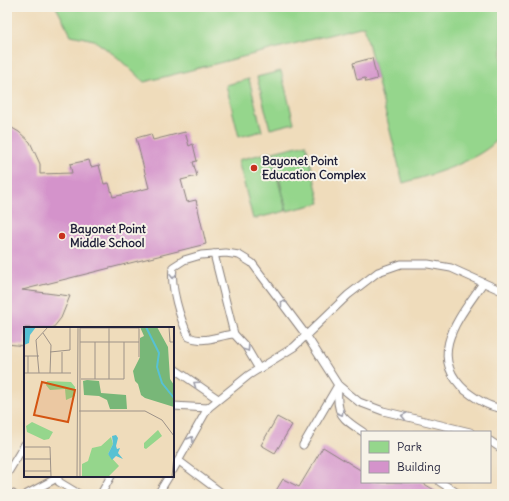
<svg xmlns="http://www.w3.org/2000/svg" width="509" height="501" font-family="Delius,sans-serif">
	<rect width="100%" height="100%" fill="#f7f3e8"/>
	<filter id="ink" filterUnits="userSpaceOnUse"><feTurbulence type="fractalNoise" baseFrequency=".025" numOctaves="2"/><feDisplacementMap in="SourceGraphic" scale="8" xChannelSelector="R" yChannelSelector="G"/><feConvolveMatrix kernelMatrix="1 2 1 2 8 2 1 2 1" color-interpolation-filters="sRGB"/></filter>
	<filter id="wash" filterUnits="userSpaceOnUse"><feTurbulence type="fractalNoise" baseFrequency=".012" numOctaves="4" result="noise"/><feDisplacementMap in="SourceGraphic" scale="16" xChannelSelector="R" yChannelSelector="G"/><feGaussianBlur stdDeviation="0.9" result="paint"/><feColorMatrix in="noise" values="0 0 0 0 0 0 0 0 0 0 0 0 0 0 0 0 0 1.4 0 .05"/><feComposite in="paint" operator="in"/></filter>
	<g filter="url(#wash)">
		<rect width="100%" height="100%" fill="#efdcbb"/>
		<g fill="#95d68c" stroke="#5c7c64">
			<path d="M56,7H502V135C481,161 434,174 403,183L364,26L144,82L117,57L94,40L71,35Z"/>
			<polygon points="281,71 294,123 270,129 257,77"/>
			<polygon points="249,79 262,131 239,137 226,85"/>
			<polygon points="306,144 320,203 287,211 273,152"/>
			<polygon points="271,152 286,211 253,219 238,160"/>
		</g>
		<g id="blocks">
			<g fill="#d493cb">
				<polygon points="372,58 377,79 366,82 365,78 357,80 353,63"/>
				<polygon points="7,125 19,132 30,142 40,164 40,174 72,173 70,164 89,160 91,167 99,165 104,184 109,183 113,197 149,188 136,138 151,134 153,140 185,132 189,146 193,144 197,161 193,162 197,176 181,180 187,202 196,200 206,244 22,290 70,296 61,318 53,328 25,328 25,346 7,344"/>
				<polygon points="277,417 292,425 275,453 261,445"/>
				<polygon points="323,447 362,471 362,482 421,482 441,494 274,494 283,479 299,487"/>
			</g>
		</g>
	</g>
	<g filter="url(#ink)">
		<use href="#blocks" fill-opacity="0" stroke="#887f7b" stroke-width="1"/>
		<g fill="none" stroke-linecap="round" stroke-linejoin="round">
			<g stroke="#887f7b" stroke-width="9">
				<g id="lane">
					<polyline points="214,254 234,334"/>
					<path d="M483,283C460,317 425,355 466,391C475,398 490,408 502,408"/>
					<polyline points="173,368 218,399"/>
					<path d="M259,369L246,347L234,334C219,335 204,344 189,337C180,319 170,286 173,267L184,260L201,255L226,253L239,255L252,263L306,335L338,385L359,402L383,411L470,432"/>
					<path d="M338,387C336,414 341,418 363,432"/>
					<polyline points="173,406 208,408"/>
					<polyline points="490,441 502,449"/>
					<polyline points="303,445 338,385"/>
					<polyline points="179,461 223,494"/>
					<polyline points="173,470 208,408 249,375 294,347 348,295 378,272 401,264 428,264 451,268 502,291"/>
					<polyline points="7,474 25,444"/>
					<polyline points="57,476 59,482 79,494"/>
					<polyline points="440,482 459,494"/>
					<polyline points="7,492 13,494"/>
					<polyline points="27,494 57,478"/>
					<polyline points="101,494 111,476"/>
					<polyline points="158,494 169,476"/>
					<polyline points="500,494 502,493"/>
				</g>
			</g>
			<use href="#lane" stroke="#fff" stroke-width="7"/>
		</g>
		<defs><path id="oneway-chevron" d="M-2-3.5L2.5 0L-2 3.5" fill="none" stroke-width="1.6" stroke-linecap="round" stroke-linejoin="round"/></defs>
		<g stroke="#9c9ca7">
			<use href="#oneway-chevron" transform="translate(173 276) rotate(89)"/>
			<use href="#oneway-chevron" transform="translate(283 303) rotate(-127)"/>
			<use href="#oneway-chevron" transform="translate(247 349) rotate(57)"/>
			<use href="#oneway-chevron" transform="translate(196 384) rotate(-145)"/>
			<use href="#oneway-chevron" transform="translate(341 413) rotate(59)"/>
			<use href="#oneway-chevron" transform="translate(404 416) rotate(-167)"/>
			<use href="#oneway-chevron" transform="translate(191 439) rotate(-61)"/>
		</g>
	</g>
	<g fill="#c8321e" stroke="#f7f3e8" stroke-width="1.5">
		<circle cx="254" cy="168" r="4"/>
		<circle cx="62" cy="236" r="4"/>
	</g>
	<g text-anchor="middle" stroke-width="4" stroke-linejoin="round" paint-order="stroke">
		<g font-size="12" font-weight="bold" fill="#22223b" stroke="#f7f3e8" text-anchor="start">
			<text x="262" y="165">Bayonet Point<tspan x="262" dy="14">Education Complex</tspan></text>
			<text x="70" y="233">Bayonet Point<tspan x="70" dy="14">Middle School</tspan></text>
		</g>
	</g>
	<g transform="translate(24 327)">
		<rect width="150" height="150" fill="#efdcbb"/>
		<path d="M23,54L47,55L51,60V69L42,73L41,62L26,63L22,58ZM8,95L29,105L25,112L20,113L3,105L2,99ZM134,103L138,109L122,122L120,121V116ZM87,110L89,117L84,127L95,139L84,150H58V137L64,134L68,121L77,119Z" fill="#95d68c"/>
		<path d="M116,0H133L144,20L146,52L150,58V80L121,71L117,68L114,57L111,54L109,44L116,30V11L120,9ZM63,53L75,54L77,66L102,68L103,82H86L83,73L75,69L60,68L59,54Z" fill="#78b778"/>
		<path d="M0,0H12L6,8L5,16L0,18ZM92,108L94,111L92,119L93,122L96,121L94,126L99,132L92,129L88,133L84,127L89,117L88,109Z" fill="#57c1d3"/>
		<path fill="none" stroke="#57c1d3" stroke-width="2" d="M122,0L135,26L133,40L138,56L150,71"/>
		<path fill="none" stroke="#9d9288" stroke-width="1" d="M145,0L146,15H150M56,1H115V30M85,1V52M19,6L27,18L26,46M56,15H115M71,15V52M26,25L46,23V0M0,29H15M0,46H47M4,46V29M15,46L12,13L24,0M38,46V25M57,52H100V15M55,84H121L138,93L150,109M0,120H26L27,150M0,132H27M0,144H27M53,150L54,0M56,150V0M148,150L150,128"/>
		<path fill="#d45411" fill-opacity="0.15" stroke="#d45411" stroke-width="2" d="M18,55L51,63L44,95L10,88Z"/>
		<rect width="150" height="150" fill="none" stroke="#22223b" stroke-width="2"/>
	</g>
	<rect width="509" height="501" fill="none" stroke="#f7f3e8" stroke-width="24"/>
	<rect x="361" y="431" width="130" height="52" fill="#f7f3e8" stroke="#a29fa3"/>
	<rect x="369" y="441" width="20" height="12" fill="#95d68c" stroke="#a29fa3"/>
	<text x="397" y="451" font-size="12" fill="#22223b">Park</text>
	<rect x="369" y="461" width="20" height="12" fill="#d493cb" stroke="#a29fa3"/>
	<text x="397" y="471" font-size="12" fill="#22223b">Building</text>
</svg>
